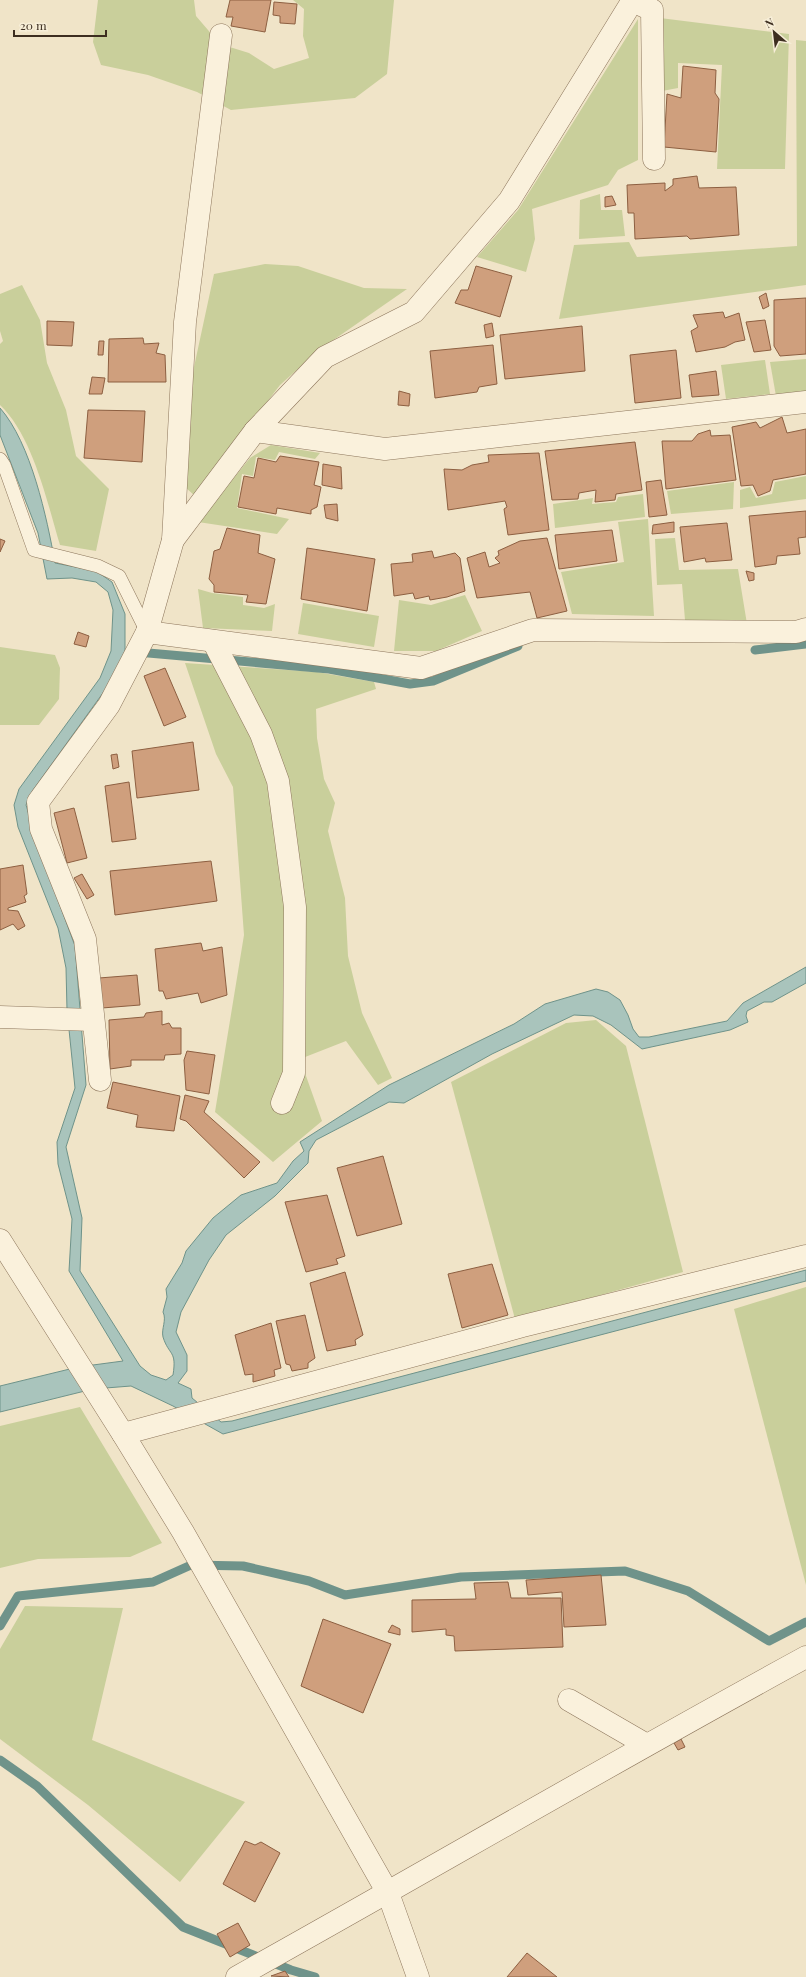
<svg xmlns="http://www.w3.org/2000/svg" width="806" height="1977" font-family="'Playfair Display',serif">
	<rect width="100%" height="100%" fill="#f0e4c8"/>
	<g fill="#c9cf9b">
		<polygon points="98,0 194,0 196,16 220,44 249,53 274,69 309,58 303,36 304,9 293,0 394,0 387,74 355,98 231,110 197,92 148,75 101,65 93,42"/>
		<polygon points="660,18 789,34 785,169 717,169 722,65 678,63 678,88 662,91"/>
		<polygon points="638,19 638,160 618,170 608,185 532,209 535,239 526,272 477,257 518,210"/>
		<polygon points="796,40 806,41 806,285 559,319 574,245 629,242 637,257 797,246"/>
		<polygon points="600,194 601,210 622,210 625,236 579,239 580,200"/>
		<polygon points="265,264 298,266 364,288 407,289 319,350 280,385 195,496 185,487 191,381 214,274"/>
		<path d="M22,285L40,320L47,363L66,410L76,456L109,489L96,551L60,545C47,502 33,436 0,405V344L3,341L0,331V294Z"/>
		<polygon points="806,359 806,392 776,396 770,362"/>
		<polygon points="765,360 770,394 726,399 721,365"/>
		<polygon points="271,445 320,453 315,459 279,452 275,460 256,457 253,476 242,474 237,508 289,519 277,534 198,522 250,458"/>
		<polygon points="806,476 806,499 740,508 740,490 750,487 756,498 772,494 775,482"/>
		<polygon points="734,482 733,509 671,514 667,491"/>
		<polygon points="643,494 645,517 555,528 553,504 593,498 592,504 616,502 618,497"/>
		<polygon points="648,519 654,616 572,614 561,572 624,562 618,522"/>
		<polygon points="675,538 679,570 738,569 747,624 685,620 682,584 657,585 655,539"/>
		<polygon points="198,589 212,593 243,597 243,605 264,608 275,604 272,631 203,628"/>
		<polygon points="465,595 482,631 436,651 394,651 399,600 431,605"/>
		<polygon points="303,603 379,616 374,647 298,634"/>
		<polygon points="0,647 55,655 60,668 59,699 39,725 0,725"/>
		<polygon points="185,663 317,672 374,682 376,689 316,709 317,738 324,779 335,803 328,831 345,898 348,956 362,1013 392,1078 378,1085 346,1041 300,1059 322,1121 273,1162 215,1112 244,935 233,787 216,754"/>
		<polygon points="596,1020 626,1046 683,1272 515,1319 451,1082 566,1023"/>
		<polygon points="806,1287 806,1585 734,1309"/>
		<polygon points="80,1407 162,1543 130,1557 38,1559 0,1568 0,1426"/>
		<polygon points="25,1606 123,1608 92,1740 245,1802 180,1882 88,1805 0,1739 0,1649"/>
	</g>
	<path fill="#a9c4bc" stroke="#6f938a" d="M0,408C31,443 47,518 55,563L96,571L112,582L125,614V651L113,679L33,790L26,805L41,854L75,946L86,1085L66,1147L82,1218L80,1271L140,1366L151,1375L166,1380L173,1375C177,1350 169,1356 163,1337C161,1329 167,1320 163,1312L167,1297L166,1289L182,1263L186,1251L213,1218L241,1195L277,1183L293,1161L304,1151L300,1142L389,1085L514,1024L545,1004L596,989L608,992L620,1000L628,1015L633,1029L639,1037H649L727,1021L743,1003L806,967V983L772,1002H764L747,1011L746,1016L748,1022L730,1030L642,1049L611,1025L593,1016L574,1015L492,1054L404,1103L389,1102L316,1140L309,1151L308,1163L275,1196L226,1235L209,1260L181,1312L176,1332L187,1355V1371L178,1383L191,1389L192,1398L221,1422L232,1421L806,1270V1281L223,1434L173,1406L131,1386L93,1389L0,1412V1386L78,1367L123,1361L69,1271L72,1219L58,1164L57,1142L75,1088L67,1010L66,968L58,928L18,827L14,805L19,789L100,678L111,651L113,610L108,592L96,582L72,578L47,579L38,533L0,435Z"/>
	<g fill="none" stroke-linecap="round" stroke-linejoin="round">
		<g stroke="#6f938a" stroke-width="9">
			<polyline points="755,650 806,644"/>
			<polyline points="137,652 329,669 410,684 433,681 518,646"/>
			<polyline points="0,1626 18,1596 153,1582 191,1565 243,1566 309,1581 345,1595 461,1577 625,1571 688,1591 769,1641 806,1622"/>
			<polyline points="0,1760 37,1786 183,1927 291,1970 315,1977"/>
		</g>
	</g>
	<g fill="#cf9f7d" stroke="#8d5f41">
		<polygon points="230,0 271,0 265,32 231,26 233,17 226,17"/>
		<polygon points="274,2 297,4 295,24 280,23 280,16 273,15"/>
		<polygon points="683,66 716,70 715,93 719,99 716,152 664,147 667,94 681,98"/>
		<polygon points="697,176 699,188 736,187 739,235 690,239 687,236 635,239 634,213 628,213 627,185 665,183 665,191 673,185 673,179"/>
		<polygon points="612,196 616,205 605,207 605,197"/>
		<polygon points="476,266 512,276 500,317 455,303 461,290 468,290"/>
		<polygon points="766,293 769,306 763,309 759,297"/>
		<polygon points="806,298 806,354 780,356 774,346 774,300"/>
		<polygon points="723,312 725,318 739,313 745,340 735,342 725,347 696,352 691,331 698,327 693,315"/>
		<polygon points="765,320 771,350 754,352 746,322"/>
		<polygon points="47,321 74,322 72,346 47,345"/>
		<polygon points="492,323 494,336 486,338 484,325"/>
		<polygon points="582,326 585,371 505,379 500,335"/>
		<polygon points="143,338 144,344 159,343 156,353 165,355 166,382 108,382 109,339"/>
		<polygon points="99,341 104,341 103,355 98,355"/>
		<polygon points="493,345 497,384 479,387 477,392 435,398 430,351"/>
		<polygon points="676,350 681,398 635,403 630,355"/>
		<polygon points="716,371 719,395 692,397 689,375"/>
		<polygon points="92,377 105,378 102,394 89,394"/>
		<polygon points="399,391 410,394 409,406 398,405"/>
		<polygon points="88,410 145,411 142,462 84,458"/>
		<polygon points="782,417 787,433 806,429 806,474 773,480 770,491 758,496 753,485 741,486 732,427 756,422 760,428"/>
		<polygon points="710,430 711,436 730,435 736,480 666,489 662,441 692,441 698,434"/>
		<polygon points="635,442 642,490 616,494 615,500 595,502 596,490 579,493 578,499 552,500 545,451"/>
		<polygon points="539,453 549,530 508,535 504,509 507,507 505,501 448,510 444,469 462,470 472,465 489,462 488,455"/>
		<polygon points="280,456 319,462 314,485 321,487 317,507 311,510 311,514 277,508 276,514 238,507 244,476 254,478 258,458 276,462"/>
		<polygon points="323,464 341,467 342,489 322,485"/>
		<polygon points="661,480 667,515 649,517 646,482"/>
		<polygon points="337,504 338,521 326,518 324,505"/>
		<polygon points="806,511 806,537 798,538 800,554 777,556 776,564 755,567 749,516"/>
		<polygon points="674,522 674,532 652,534 653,525"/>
		<polygon points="727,523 732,560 706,562 705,558 684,562 680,527"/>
		<polygon points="227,528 260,535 258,553 275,559 266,604 246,602 248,595 214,592 214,585 209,579 214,551 220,549"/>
		<polygon points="612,530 617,561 559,569 555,535"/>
		<polygon points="547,538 567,611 537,618 530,592 477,598 467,558 485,552 489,567 500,563 495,558 499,555 498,551 520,541"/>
		<polygon points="0,539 5,541 0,552"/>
		<polygon points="307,548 375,559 367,611 301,599"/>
		<polygon points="432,551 434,558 455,553 460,558 465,591 447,597 430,600 429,596 415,599 413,593 394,596 391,564 413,562 412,554"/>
		<polygon points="746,571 754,573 754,580 749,581"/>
		<polygon points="78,632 89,636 86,647 74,644"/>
		<polygon points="165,668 186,717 164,726 144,676"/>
		<polygon points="193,742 199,790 137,798 132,751"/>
		<polygon points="117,754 119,767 113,769 111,755"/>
		<polygon points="129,782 136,839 112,842 105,786"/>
		<polygon points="74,808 87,858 67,863 54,813"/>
		<polygon points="211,861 217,901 115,915 110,871"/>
		<polygon points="23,865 27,894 24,896 26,902 8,908 8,910 18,911 25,926 18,930 13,924 0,930 0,869"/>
		<polygon points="82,874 94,895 87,899 74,878"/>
		<polygon points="201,943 203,951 222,947 227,995 201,1003 198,993 166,999 163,991 159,991 155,949"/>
		<polygon points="137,975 140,1005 102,1008 99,978"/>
		<polygon points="162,1011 162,1025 169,1023 172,1028 181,1028 181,1054 165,1055 164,1060 131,1060 131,1066 110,1069 109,1020 144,1017 146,1013"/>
		<polygon points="187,1051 215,1055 209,1094 186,1090 184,1060"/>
		<polygon points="113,1082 180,1096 174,1131 136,1127 138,1115 107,1108"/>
		<polygon points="185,1095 209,1101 204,1112 260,1162 244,1178 186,1121 180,1119"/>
		<polygon points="383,1156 402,1224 357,1236 337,1168"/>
		<polygon points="327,1195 345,1256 336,1259 338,1264 306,1272 285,1202"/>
		<polygon points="492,1264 508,1315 462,1328 448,1274"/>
		<polygon points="345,1272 363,1335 355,1340 356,1345 327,1351 310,1283"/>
		<polygon points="305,1315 315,1358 308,1363 308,1368 292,1371 290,1365 286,1364 276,1321"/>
		<polygon points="271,1323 281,1368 274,1370 275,1376 253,1382 253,1374 245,1375 235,1335"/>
		<polygon points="601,1575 606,1625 564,1627 562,1592 528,1595 526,1580"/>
		<polygon points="508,1582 511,1598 561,1598 563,1647 455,1651 454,1636 446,1635 446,1629 412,1632 412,1600 476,1599 474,1583"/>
		<polygon points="323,1619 391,1644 363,1713 301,1686"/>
		<polygon points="392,1625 400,1629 400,1635 388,1632"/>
		<polygon points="681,1739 685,1747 678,1750 674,1743"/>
		<polygon points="245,1841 255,1845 261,1842 280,1853 255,1902 223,1884"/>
		<polygon points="238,1923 250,1945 230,1957 217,1934"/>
		<polygon points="527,1953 557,1977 507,1977"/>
		<polygon points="285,1971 289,1977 271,1976"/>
	</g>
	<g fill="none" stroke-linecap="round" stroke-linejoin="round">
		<g stroke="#8d765c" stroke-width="14">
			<polyline id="lane" points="0,459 4,465 34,550 98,566 119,576 147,632"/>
		</g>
		<g stroke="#8d765c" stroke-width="23">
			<g id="street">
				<polyline points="633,1 652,10 654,159"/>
				<polyline points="255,431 385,449 806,402"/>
				<polyline points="173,540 255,431 325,357 414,312 509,201 633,0"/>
				<polyline points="147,632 421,668 533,630 796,632 806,629"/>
				<polyline points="213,641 261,734 278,781 295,907 294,1073 282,1103"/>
				<polyline points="0,1017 93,1020"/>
				<polyline points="100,1080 85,939 41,829 38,802 109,705 147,632 173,540 185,322 221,35"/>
				<polyline points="0,1240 123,1434 183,1532 388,1893 418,1977"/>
				<polyline points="123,1434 523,1326 806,1256"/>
				<polyline points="569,1700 645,1744"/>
				<path d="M237,1977C427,1871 615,1761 806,1657"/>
			</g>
		</g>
		<use href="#lane" stroke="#faf1dc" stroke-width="13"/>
		<use href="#street" stroke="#faf1dc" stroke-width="22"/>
	</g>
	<g transform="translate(774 32) rotate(332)" stroke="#f7eed8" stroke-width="3" paint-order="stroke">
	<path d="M0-3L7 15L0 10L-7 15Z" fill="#3d2e20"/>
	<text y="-6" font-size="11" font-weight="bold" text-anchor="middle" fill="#3d2e20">N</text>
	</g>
	<path d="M14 30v6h92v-6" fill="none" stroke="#3d2e20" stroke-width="2"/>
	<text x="20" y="30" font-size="12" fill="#3d2e20" stroke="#f7eed8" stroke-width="3" paint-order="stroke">20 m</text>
</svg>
